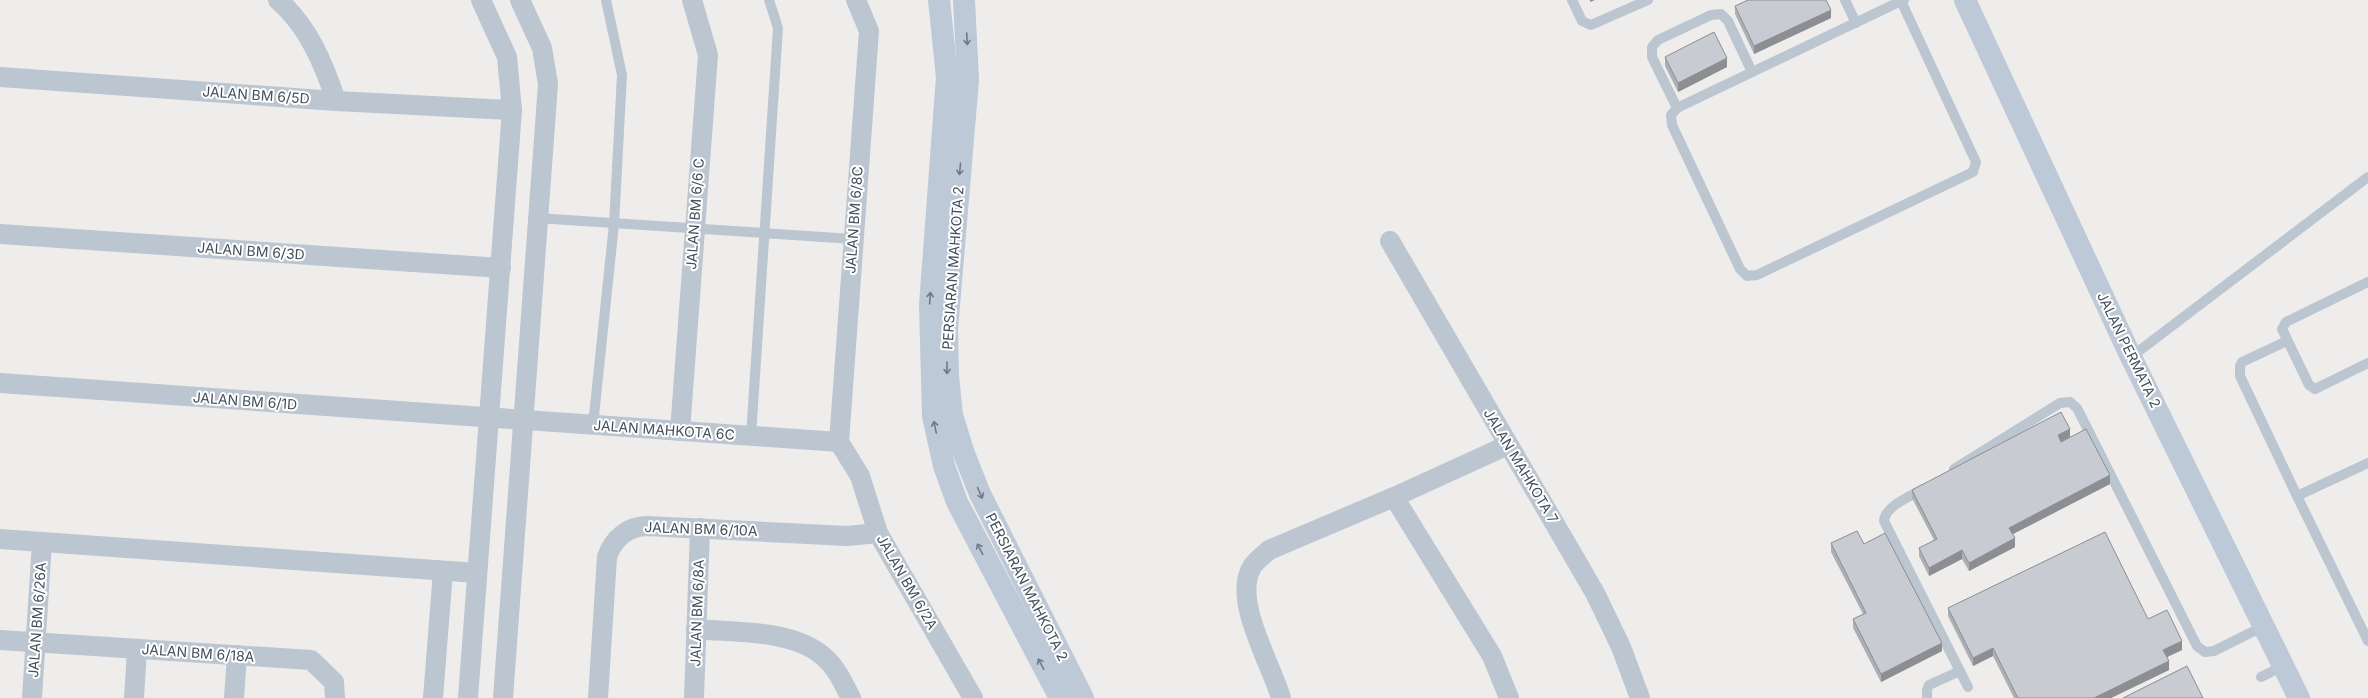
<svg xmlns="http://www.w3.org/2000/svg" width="2368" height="698" font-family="Inter,sans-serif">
	<rect width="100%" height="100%" fill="#efecec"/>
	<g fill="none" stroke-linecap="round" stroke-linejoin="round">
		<g stroke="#bbc6d0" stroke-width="10">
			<polyline points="1572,0 1582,21 1591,25 1648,0"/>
			<polyline points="1845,0 1856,23"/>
			<polyline points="1901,1 1976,162 1973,172 1757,275 1747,276 1740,269 1672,125 1671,115 1677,108 1901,1 1904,0"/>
			<polyline points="1677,108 1652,57 1652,47 1658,40 1711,15 1721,14 1728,21 1752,72"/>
			<polyline points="537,218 853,239"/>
			<polyline points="2368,282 2286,322 2282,329 2309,385 2315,389 2368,363"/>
			<polyline points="2287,341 2242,362 2240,366 2240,376 2297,496"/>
			<polyline points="2131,357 2368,177"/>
			<polyline points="593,425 614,224 622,75 606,0"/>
			<polyline points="751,436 778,28 769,0"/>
			<polyline points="2368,463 2297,496 2368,641"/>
			<polyline points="1954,469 2060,403 2070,402 2077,408 2197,646 2205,652 2214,651 2264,626"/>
			<path d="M1923,489C1911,496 1885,506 1884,521L1968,687"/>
			<polyline points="2261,677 2283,666"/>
			<polyline points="1927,698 1927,690 1929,685 1960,671"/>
		</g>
		<g stroke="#bbc6d0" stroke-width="20">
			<path d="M278,0C308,26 324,64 336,101"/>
			<polyline points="0,77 336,101 512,110"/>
			<polyline points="0,234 501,268"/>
			<polyline points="1390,241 1595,593 1621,647 1640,698"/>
			<polyline points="0,383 839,442"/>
			<polyline points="680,431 708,55 692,0"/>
			<polyline points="839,442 869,31 856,0"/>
			<polyline points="839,442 860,476 878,533 973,698"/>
			<polyline points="1394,497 1492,656 1509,698"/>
			<polyline points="0,539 477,573"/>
			<path d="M696,629C736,633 793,629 824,657C837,668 843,683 851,698"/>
			<polyline points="0,640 311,660 334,682 335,698"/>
			<polyline points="32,698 42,542"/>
			<polyline points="134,698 137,649"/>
			<polyline points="234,698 237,655"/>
			<polyline points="433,698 443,571"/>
			<polyline points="468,698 512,110 507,57 481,0"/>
			<polyline points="503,698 548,84 542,48 520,0"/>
			<path d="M598,698L607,557C613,539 628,526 647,526L847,536L878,533"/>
			<polyline points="694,698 700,528"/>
			<path d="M1281,698C1271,663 1232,600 1252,567C1256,560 1263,556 1269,550L1394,497L1508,445"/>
		</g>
		<g stroke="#bdc9d7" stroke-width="22">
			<polyline points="939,0 947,77 930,305 933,416 944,466 957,502 1060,698"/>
			<polyline points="964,0 968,80 947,329 948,376 952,415 963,451 980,494 1083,698"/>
			<polyline points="1965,0 2131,357 2299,698"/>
		</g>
	</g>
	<g fill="#acafb4">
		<polygon points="1735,6 1831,18 1754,54 1735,14"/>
		<polygon points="1665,57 1727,67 1678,92 1665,66"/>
		<polygon points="2070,437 2110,484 2013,534 2015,547 1969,571 1962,559 1929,576 1919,556 1919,548 1934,540 1912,498 1912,490"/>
		<polygon points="1831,543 1864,544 1942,651 1881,682 1853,628 1853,619 1863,614 1831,552"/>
		<polygon points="1948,608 2148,619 2182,650 2167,657 2169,670 2111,698 2014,698 1993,656 1973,666 1948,616"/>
	</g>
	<g fill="#8c8e92">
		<polygon points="1590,0 1595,0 1590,2"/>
		<polygon points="1831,10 1831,18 1754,54 1754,46"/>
		<polygon points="1727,58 1727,67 1678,92 1678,83"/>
		<polygon points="2070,429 2070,437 2058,443 2058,435"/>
		<polygon points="2110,475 2110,484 2009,536 2009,528"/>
		<polygon points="2015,538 2015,547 1969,571 1969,563"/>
		<polygon points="1962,550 1962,559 1929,576 1929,568"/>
		<polygon points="2182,641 2182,650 2163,659 2163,650"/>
		<polygon points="1942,643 1942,651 1881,682 1881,674"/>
		<polygon points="1993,648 1993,656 1973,666 1973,658"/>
		<polygon points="2169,661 2169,670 2111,698 2094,698"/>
	</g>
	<g fill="#c8cbd1" stroke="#8c8e92">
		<polygon points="1748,0 1826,0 1831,10 1754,46 1735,6"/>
		<polygon points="1714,32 1727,58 1678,83 1665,57"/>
		<polygon points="2061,412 2070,429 2058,435 2061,442 2086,429 2110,475 2009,528 2015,538 1969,563 1962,550 1929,568 1919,548 1937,539 1912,490"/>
		<polygon points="1857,531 1864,544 1885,533 1942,643 1881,674 1853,619 1866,613 1831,543"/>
		<polygon points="2105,532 2148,619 2167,610 2182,641 2163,650 2169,661 2094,698 2018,698 1993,648 1973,658 1948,608"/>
		<polygon points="2187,666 2203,698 2123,698"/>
	</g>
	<defs><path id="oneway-shaft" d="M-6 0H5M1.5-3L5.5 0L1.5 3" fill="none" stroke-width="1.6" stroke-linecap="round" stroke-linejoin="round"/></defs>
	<g stroke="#6e7a86">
		<use href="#oneway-shaft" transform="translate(967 39) rotate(87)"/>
		<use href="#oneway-shaft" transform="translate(960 169) rotate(95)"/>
		<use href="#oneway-shaft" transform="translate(930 298) rotate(-86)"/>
		<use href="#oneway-shaft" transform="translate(947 368) rotate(89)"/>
		<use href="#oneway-shaft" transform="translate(935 427) rotate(-102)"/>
		<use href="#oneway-shaft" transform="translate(980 493) rotate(66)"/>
		<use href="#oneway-shaft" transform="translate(980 549) rotate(-117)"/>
		<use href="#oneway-shaft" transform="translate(1041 664) rotate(-118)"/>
	</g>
	<g text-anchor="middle" stroke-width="4" stroke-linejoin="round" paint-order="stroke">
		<g font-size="14" fill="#434f5a" stroke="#fff">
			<text transform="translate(256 95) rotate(4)" y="5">JALAN BM 6/5D</text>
			<text transform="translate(695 214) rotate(-86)" y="5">JALAN BM 6/6 C</text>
			<text transform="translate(854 220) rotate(-86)" y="5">JALAN BM 6/8C</text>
			<text transform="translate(251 251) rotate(4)" y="5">JALAN BM 6/3D</text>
			<text transform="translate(953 268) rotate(-86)" y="5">PERSIARAN MAHKOTA 2</text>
			<text transform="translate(2129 350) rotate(64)" y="5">JALAN PERMATA 2</text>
			<text transform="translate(245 401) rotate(4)" y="5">JALAN BM 6/1D</text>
			<text transform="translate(664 430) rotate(4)" y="5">JALAN MAHKOTA 6C</text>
			<text transform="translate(1521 466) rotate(59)" y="5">JALAN MAHKOTA 7</text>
			<text transform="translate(701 529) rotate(2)" y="5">JALAN BM 6/10A</text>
			<text transform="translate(907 582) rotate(60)" y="5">JALAN BM 6/2A</text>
			<text transform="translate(1027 587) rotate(63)" y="5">PERSIARAN MAHKOTA 2</text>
			<text transform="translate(697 613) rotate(-88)" y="5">JALAN BM 6/8A</text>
			<text transform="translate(37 620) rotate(-86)" y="5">JALAN BM 6/26A</text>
			<text transform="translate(198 653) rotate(4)" y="5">JALAN BM 6/18A</text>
		</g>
	</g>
</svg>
